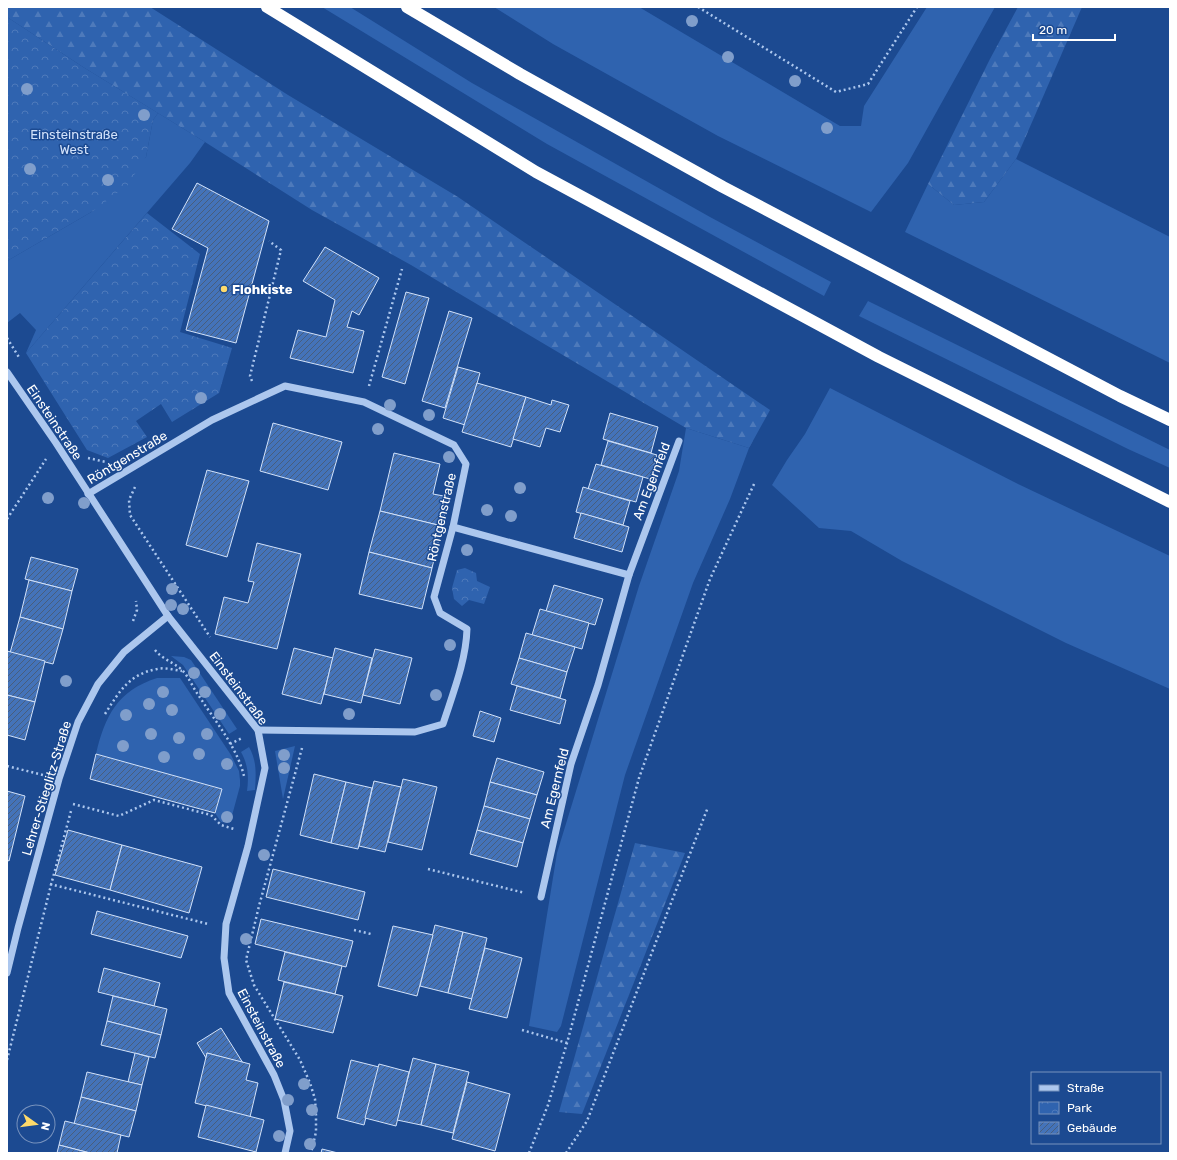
<svg xmlns="http://www.w3.org/2000/svg" width="1177" height="1160" font-family="Rubik,sans-serif">
	<defs>
		<pattern id="forest-firs" width="22" height="20" patternUnits="userSpaceOnUse"><rect width="22" height="20" fill="#2f63af"/><path d="M5 1l3.5 6h-7zM16 11l3.5 6h-7z" fill="#4e7abb"/></pattern>
		<pattern id="park-crowns" width="20" height="18" patternUnits="userSpaceOnUse"><rect width="20" height="18" fill="#2f63af"/><path d="M2 6a3 3 0 1 1 6 0M12 15a3 3 0 1 1 6 0" fill="none" stroke="#4e7abb"/></pattern>
		<pattern id="building-hatch" width="6" height="6" patternUnits="userSpaceOnUse"><rect width="6" height="6" fill="#4473b9"/><path d="M-1 1l2-2M0 6l6-6M5 7l2-2" fill="none" stroke="#485e7d"/></pattern>
	</defs>
	<rect width="100%" height="100%" fill="#1c4a91"/>
	<g fill="#2f63af">
		<polygon points="322,7 350,7 472,83 710,217 831,282 824,296 547,144"/>
		<polygon points="494,7 639,7 840,126 861,126 864,106 927,7 995,7 908,163 871,212 718,136 553,44"/>
		<polygon points="158,113 205,142 190,163 26,353 36,330 20,313 7,323 7,261 93,211 146,157 153,120"/>
		<polygon points="1016,159 1170,237 1170,363 905,232 928,184 954,205 984,202"/>
		<polygon points="868,301 1170,450 1170,468 1128,449 859,316"/>
		<polygon points="830,388 1018,484 1170,556 1170,689 1066,643 902,561 851,531 819,528 772,485 787,460 805,434"/>
		<polygon points="686,428 749,448 730,499 693,583 625,775 561,1026 557,1032 529,1026 557,853 639,586 679,471"/>
		<polygon points="171,656 184,657 191,660 237,729 229,734 183,665"/>
		<path d="M157,678H180L231,755L239,771L240,780V786L230,823L221,822L215,813L222,789L96,754C105,716 117,691 157,678Z"/>
		<polygon points="295,746 283,799 275,751"/>
		<path d="M249,747C257,761 256,774 255,790L247,791C249,777 248,764 241,752Z"/>
	</g>
	<g fill="url(#forest-firs)">
		<polygon points="7,7 150,7 288,95 458,197 770,410 749,448 686,428 411,265 312,210 205,142 83,67 7,17"/>
		<polygon points="1018,7 1082,7 1016,159 984,202 954,205 928,184 990,59"/>
		<polygon points="635,843 685,853 582,1114 559,1112"/>
	</g>
	<g fill="url(#park-crowns)">
		<polygon points="7,17 83,67 158,113 153,120 146,157 127,186 93,211 7,261"/>
		<polygon points="147,213 200,254 180,332 232,348 219,393 172,422 161,404 136,421 147,437 108,458 87,450 26,353"/>
		<polygon points="465,568 476,573 477,581 490,587 484,604 469,600 462,606 454,599 452,588 457,570"/>
	</g>
	<g fill="url(#building-hatch)" stroke="#d2e2fa">
		<polygon points="197,183 269,221 236,343 186,330 208,248 172,229"/>
		<polygon points="325,247 379,278 359,315 352,311 347,327 364,331 353,373 290,358 298,330 326,337 335,300 303,281"/>
		<polygon points="406,292 429,298 405,384 382,377"/>
		<polygon points="449,311 472,318 445,408 422,401"/>
		<polygon points="458,367 480,373 465,425 443,418"/>
		<polygon points="477,383 526,397 511,447 462,432"/>
		<polygon points="526,397 551,405 552,400 569,405 560,432 546,428 540,447 513,439"/>
		<polygon points="610,413 658,427 651,453 603,439"/>
		<polygon points="273,423 342,442 328,490 260,471"/>
		<polygon points="608,441 657,455 650,479 601,465"/>
		<polygon points="394,453 440,464 433,494 449,497 442,526 380,511"/>
		<polygon points="596,464 643,477 636,502 588,489"/>
		<polygon points="207,470 249,481 227,557 186,545"/>
		<polygon points="583,487 630,501 623,525 576,512"/>
		<polygon points="380,511 442,526 432,568 369,552"/>
		<polygon points="581,513 629,527 622,552 574,538"/>
		<polygon points="257,543 301,554 277,649 215,634 224,597 248,603 254,582 248,581"/>
		<polygon points="369,552 432,568 422,609 359,594"/>
		<polygon points="31,557 78,569 72,591 25,579"/>
		<polygon points="29,580 72,591 63,629 20,617"/>
		<polygon points="554,585 603,599 595,625 546,611"/>
		<polygon points="540,609 589,623 582,649 532,635"/>
		<polygon points="20,617 63,629 53,664 10,653"/>
		<polygon points="526,633 575,647 567,672 519,658"/>
		<polygon points="294,648 333,658 321,704 282,694"/>
		<polygon points="335,648 372,658 361,703 324,694"/>
		<polygon points="375,649 412,658 400,704 363,695"/>
		<polygon points="7,651 45,661 35,702 7,695"/>
		<polygon points="519,658 567,672 560,698 511,684"/>
		<polygon points="517,686 566,700 560,724 510,710"/>
		<polygon points="7,695 35,702 25,740 7,735"/>
		<polygon points="480,711 501,718 494,742 473,736"/>
		<polygon points="96,754 222,789 215,813 90,779"/>
		<polygon points="497,758 544,772 537,795 490,782"/>
		<polygon points="314,774 346,782 331,843 300,835"/>
		<polygon points="403,779 437,787 422,850 388,842"/>
		<polygon points="374,781 401,787 385,852 359,846"/>
		<polygon points="346,782 372,788 358,849 331,843"/>
		<polygon points="490,782 537,795 530,819 484,806"/>
		<polygon points="7,791 25,796 9,861 7,860"/>
		<polygon points="484,806 530,819 523,843 477,830"/>
		<polygon points="68,830 122,845 110,890 55,875"/>
		<polygon points="477,830 523,843 517,867 470,854"/>
		<polygon points="122,845 202,867 189,913 110,890"/>
		<polygon points="273,869 365,892 358,920 266,897"/>
		<polygon points="97,911 188,936 181,958 91,934"/>
		<polygon points="261,919 353,941 346,967 255,944"/>
		<polygon points="435,925 463,932 448,993 420,986"/>
		<polygon points="393,926 433,935 417,996 378,986"/>
		<polygon points="463,932 487,938 472,999 448,993"/>
		<polygon points="485,948 522,958 507,1018 469,1009"/>
		<polygon points="285,952 342,966 335,994 278,980"/>
		<polygon points="104,968 160,983 154,1006 98,992"/>
		<polygon points="284,982 343,996 333,1033 275,1019"/>
		<polygon points="113,996 167,1009 161,1035 107,1021"/>
		<polygon points="107,1021 161,1035 155,1058 101,1045"/>
		<polygon points="221,1028 243,1063 207,1053 206,1058 197,1043"/>
		<polygon points="135,1053 149,1057 142,1085 128,1082"/>
		<polygon points="207,1053 250,1064 246,1080 258,1083 250,1117 195,1103"/>
		<polygon points="413,1058 436,1064 421,1125 397,1120"/>
		<polygon points="351,1060 379,1067 364,1125 337,1118"/>
		<polygon points="379,1064 409,1072 396,1126 365,1118"/>
		<polygon points="436,1064 469,1072 453,1133 421,1125"/>
		<polygon points="87,1072 142,1085 136,1111 81,1097"/>
		<polygon points="467,1082 510,1094 495,1151 452,1139"/>
		<polygon points="81,1097 136,1111 129,1137 74,1124"/>
		<polygon points="206,1105 264,1120 256,1152 198,1137"/>
		<polygon points="65,1121 121,1135 117,1153 90,1153 59,1145"/>
		<polygon points="59,1145 90,1153 57,1153"/>
		<polygon points="322,1149 338,1153 321,1153"/>
	</g>
	<g fill="none" stroke-linecap="round" stroke-linejoin="round">
		<g stroke="#acc7ee" stroke-width="2.5" stroke-dasharray="2 3" stroke-linecap="butt">
			<polyline points="698,7 836,92 868,84 917,7"/>
			<polyline points="7,338 20,359"/>
			<polyline points="252,381 250,376 281,250 269,241"/>
			<polyline points="369,386 402,269"/>
			<polyline points="88,458 106,462"/>
			<polyline points="135,487 129,500 130,515 210,637"/>
			<polyline points="7,519 46,459"/>
			<polyline points="133,621 137,610 136,601"/>
			<path d="M155,650C162,659 173,662 182,670C189,677 193,688 199,696C215,721 237,747 244,776"/>
			<path d="M105,714C119,692 129,674 157,669C165,667 174,670 182,671"/>
			<polyline points="230,744 242,738"/>
			<polyline points="302,748 259,906 246,960 254,985 300,1060 310,1083 315,1099 316,1115 316,1132 311,1153"/>
			<polyline points="7,766 43,775"/>
			<polyline points="73,804 119,816 154,800 211,815 221,825 234,829"/>
			<polyline points="428,869 525,893"/>
			<polyline points="50,884 208,924"/>
			<polyline points="354,930 371,934"/>
			<polyline points="522,1030 567,1043"/>
			<polyline points="7,1060 51,885 71,811"/>
			<polyline points="529,1153 548,1105 567,1043 639,778 710,579 755,482"/>
			<polyline points="566,1153 587,1121 708,807"/>
		</g>
		<g stroke="#acc7ee" stroke-width="7">
			<polyline points="7,372 56,443 168,616 258,730 265,768 248,846 226,924 224,958 229,993 274,1075 284,1100 290,1131 285,1153"/>
			<path d="M88,494L212,420L285,386L364,402L454,445L466,464L453,527L434,597L440,613L467,629C466,661 453,693 443,724L415,732L258,730"/>
			<polyline points="453,527 629,575"/>
			<polyline points="541,897 571,764 598,685 629,575 679,441"/>
			<polyline points="7,973 18,928 59,779 78,722 98,684 124,652 168,616"/>
		</g>
		<g stroke="#fff" stroke-width="12">
			<polyline points="267,7 536,172 879,357 1170,502"/>
			<polyline points="407,7 520,74 723,187 1120,396 1170,420"/>
		</g>
	</g>
	<g fill="#809ecb">
		<circle cx="692" cy="21" r="6"/>
		<circle cx="728" cy="57" r="6"/>
		<circle cx="795" cy="81" r="6"/>
		<circle cx="27" cy="89" r="6"/>
		<circle cx="144" cy="115" r="6"/>
		<circle cx="827" cy="128" r="6"/>
		<circle cx="30" cy="169" r="6"/>
		<circle cx="108" cy="180" r="6"/>
		<circle cx="201" cy="398" r="6"/>
		<circle cx="390" cy="405" r="6"/>
		<circle cx="429" cy="415" r="6"/>
		<circle cx="378" cy="429" r="6"/>
		<circle cx="449" cy="457" r="6"/>
		<circle cx="520" cy="488" r="6"/>
		<circle cx="48" cy="498" r="6"/>
		<circle cx="84" cy="503" r="6"/>
		<circle cx="487" cy="510" r="6"/>
		<circle cx="511" cy="516" r="6"/>
		<circle cx="467" cy="550" r="6"/>
		<circle cx="172" cy="589" r="6"/>
		<circle cx="171" cy="605" r="6"/>
		<circle cx="183" cy="609" r="6"/>
		<circle cx="450" cy="645" r="6"/>
		<circle cx="194" cy="673" r="6"/>
		<circle cx="66" cy="681" r="6"/>
		<circle cx="163" cy="692" r="6"/>
		<circle cx="205" cy="692" r="6"/>
		<circle cx="436" cy="695" r="6"/>
		<circle cx="149" cy="704" r="6"/>
		<circle cx="172" cy="710" r="6"/>
		<circle cx="220" cy="714" r="6"/>
		<circle cx="349" cy="714" r="6"/>
		<circle cx="126" cy="715" r="6"/>
		<circle cx="151" cy="734" r="6"/>
		<circle cx="207" cy="734" r="6"/>
		<circle cx="179" cy="738" r="6"/>
		<circle cx="123" cy="746" r="6"/>
		<circle cx="199" cy="754" r="6"/>
		<circle cx="284" cy="755" r="6"/>
		<circle cx="164" cy="757" r="6"/>
		<circle cx="227" cy="764" r="6"/>
		<circle cx="284" cy="768" r="6"/>
		<circle cx="227" cy="817" r="6"/>
		<circle cx="264" cy="855" r="6"/>
		<circle cx="246" cy="939" r="6"/>
		<circle cx="304" cy="1084" r="6"/>
		<circle cx="288" cy="1100" r="6"/>
		<circle cx="312" cy="1110" r="6"/>
		<circle cx="279" cy="1136" r="6"/>
		<circle cx="310" cy="1144" r="6"/>
	</g>
	<circle fill="#feda6a" stroke="#1c4a91" stroke-width="1.5" cx="224" cy="289" r="4"/>
	<g text-anchor="middle" stroke-width="3" stroke-linejoin="round" paint-order="stroke">
		<g font-size="13" fill="#d2e2fa" stroke="#1c4a91">
			<text x="74" y="139">Einsteinstraße<tspan x="74" dy="15">West</tspan></text>
		</g>
		<g font-size="13" font-weight="bold" fill="#fff" stroke="#1c4a91" text-anchor="start">
			<text x="232" y="294">Flohkiste</text>
		</g>
		<g font-size="13" fill="#fff" stroke="#1c4a91">
			<text transform="translate(55 422) rotate(56)" y="5">Einsteinstraße</text>
			<text transform="translate(127 457) rotate(-31)" y="5">Röntgenstraße</text>
			<text transform="translate(651 481) rotate(-69)" y="5">Am Egernfeld</text>
			<text transform="translate(441 517) rotate(-77)" y="5">Röntgenstraße</text>
			<text transform="translate(239 688) rotate(53)" y="5">Einsteinstraße</text>
			<text transform="translate(46 788) rotate(-73)" y="5">Lehrer-Stieglitz-Straße</text>
			<text transform="translate(554 788) rotate(-76)" y="5">Am Egernfeld</text>
			<text transform="translate(262 1028) rotate(62)" y="5">Einsteinstraße</text>
		</g>
	</g>
	<rect width="1177" height="1160" fill="none" stroke="#ffffff" stroke-width="16"/>
	<rect x="1031" y="1072" width="130" height="72" fill="#1c4a91" stroke="#7792bd"/>
	<rect x="1039" y="1085" width="20" height="6" fill="#acc7ee" stroke="#7792bd"/>
	<text x="1067" y="1092" font-size="12" fill="#ffffff">Straße</text>
	<rect x="1039" y="1102" width="20" height="12" fill="url(#park-crowns)" stroke="#7792bd"/>
	<text x="1067" y="1112" font-size="12" fill="#ffffff">Park</text>
	<rect x="1039" y="1122" width="20" height="12" fill="url(#building-hatch)" stroke="#7792bd"/>
	<text x="1067" y="1132" font-size="12" fill="#ffffff">Gebäude</text>
	<g transform="translate(36 1124) rotate(104)"><circle r="19" fill="#1c4a91" stroke="#7792bd"/>
	<path d="M0-3L7 15L0 10L-7 15Z" fill="#feda6a"/>
	<text y="-6" font-size="11" font-weight="bold" text-anchor="middle" fill="#ffffff">N</text>
	</g>
	<path d="M1033 34v6h82v-6" fill="none" stroke="#ffffff" stroke-width="2"/>
	<text x="1039" y="34" font-size="12" fill="#ffffff" stroke="#1c4a91" stroke-width="3" paint-order="stroke">20 m</text>
</svg>
